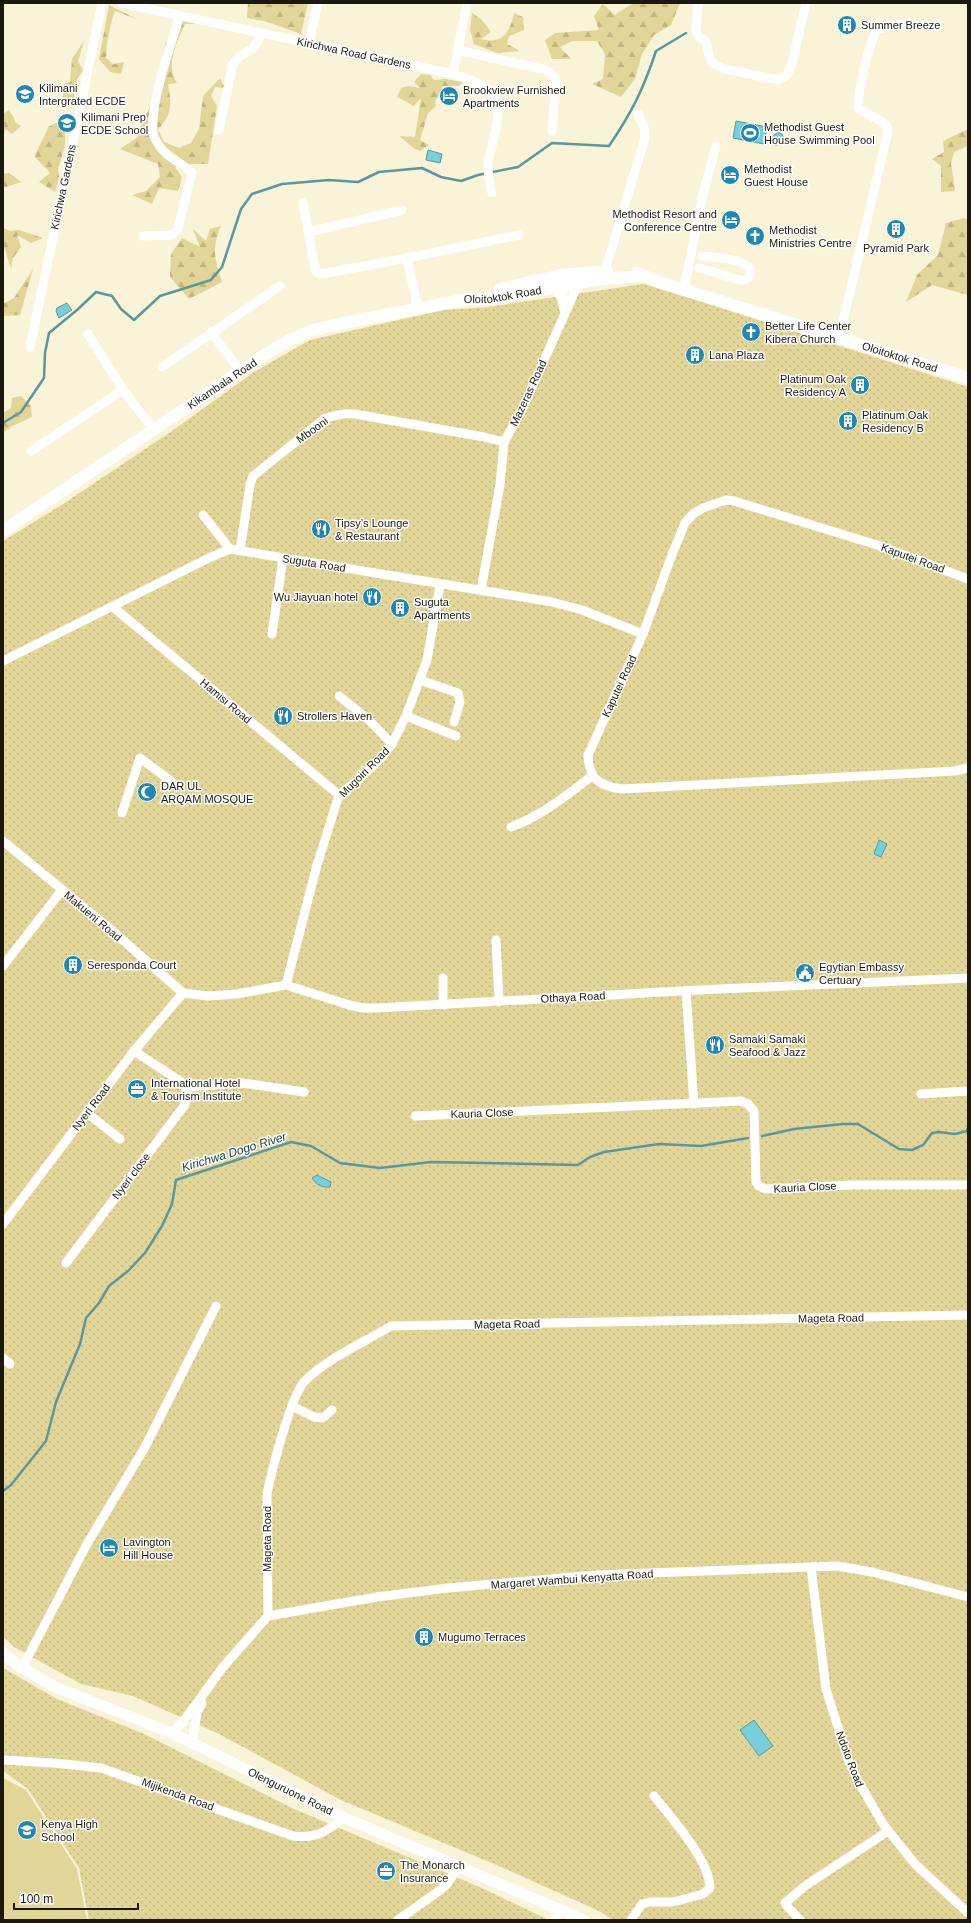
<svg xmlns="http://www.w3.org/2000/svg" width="971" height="1923" font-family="Helvetica,sans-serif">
	<defs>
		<pattern id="forest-firs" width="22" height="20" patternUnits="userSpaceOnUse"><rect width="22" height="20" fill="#e2d598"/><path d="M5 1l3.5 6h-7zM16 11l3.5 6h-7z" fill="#c1b682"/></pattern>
		<pattern id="garden-dots" width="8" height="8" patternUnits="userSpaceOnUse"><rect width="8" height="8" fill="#e2d598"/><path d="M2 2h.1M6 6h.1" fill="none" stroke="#c1b682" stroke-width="1.8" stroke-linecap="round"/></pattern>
	</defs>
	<rect width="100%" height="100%" fill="#f9f3d7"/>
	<polygon fill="#e2d598" points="3,1778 26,1790 77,1869 87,1920 3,1920"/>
	<g fill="url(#forest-firs)">
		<polygon points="248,3 308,3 301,34 265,21 247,18"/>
		<polygon points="633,3 680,3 671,25 654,35 642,54 635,79 621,97 592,84 603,79 605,54 597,41 573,41 560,47 571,59 552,59 545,40 555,33 599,30 594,16 603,4 615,15"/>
		<polygon points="109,5 137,19 115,11 112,20 107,43 106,58 113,64 124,62 121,74 110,72 99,59"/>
		<path d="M472,13L481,19L491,32L481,39C502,45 510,33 514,13L523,17L524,30L509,36L507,44L520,51L497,53L474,44L470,30Z"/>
		<path d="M183,19L195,24H185C177,43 165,63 177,83L168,84C172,106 172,113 158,130L164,142L179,148L191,143L199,129L203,96L220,78L225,88L215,87L211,96L217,106L208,164H193L175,167L182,177L178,191L159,188L152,204L132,195L146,191L160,177L158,164L120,149L138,137L142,122L149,109L166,42L181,25Z"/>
		<polygon points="84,41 78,61 83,70 77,79 73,105 63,108 63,85 70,81 72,59"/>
		<polygon points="421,74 430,75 434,80 445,79 463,82 459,86 442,86 441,93 435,101 436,106 428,113 420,140 429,145 420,151 415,149 399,136 415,137 421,98 414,106 397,97 401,88 408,86 420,88 414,82"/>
		<polygon points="9,110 14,118 15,122 21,126 12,134 5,129 3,139 3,114"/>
		<path d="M58,122L65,132V145L58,169L59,177L55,192L39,182L50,173L35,157C38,145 45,138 48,127Z"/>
		<polygon points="968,129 968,146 954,152 951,163 955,191 941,192 941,166 932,159 944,152 943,141"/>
		<polygon points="9,173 21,182 6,187 3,186 3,174"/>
		<polygon points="964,218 968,220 968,295 932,285 906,302 917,275 938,255 946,223"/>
		<path d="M221,226C211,249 215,260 222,282L189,299L170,277L171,254L182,238L200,247L193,229L206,241L210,229Z"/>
		<polygon points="3,228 10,231 19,230 43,238 31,243 17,235 21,247 13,258 11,269 3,243"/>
		<polygon points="33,269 20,315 3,316 3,304 14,298"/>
		<polygon points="21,396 31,406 32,417 10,427 10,430 9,429 3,432 3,413 11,408 12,398"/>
	</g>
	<g fill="url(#garden-dots)">
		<polygon points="643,284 693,299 968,387 968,1899 966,1901 968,1903 968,1920 613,1920 599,1911 506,1869 341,1800 217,1733 133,1696 81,1684 14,1647 3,1636 3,541 63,504 175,429 254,372 310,340 443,310 488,307"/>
		<polygon points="3,1668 57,1699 142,1733 294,1809 484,1889 549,1920 89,1920 79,1868 28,1789 3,1771"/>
	</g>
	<g fill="#76cfda" stroke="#5b989d">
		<polygon points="736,121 767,127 764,144 733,138"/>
		<polygon points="778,132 782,134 784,138 776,146 773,136"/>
		<polygon points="428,150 442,154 440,163 426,160"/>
		<polygon points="67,303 72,310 59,318 56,311 57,308"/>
		<polygon points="879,840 887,844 881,857 874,854"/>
		<path d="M317,1175L331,1182L330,1187C323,1188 316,1185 312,1178Z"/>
		<polygon points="754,1720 773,1746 759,1756 740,1730"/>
	</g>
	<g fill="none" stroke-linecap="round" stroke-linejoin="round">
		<g stroke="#5b989d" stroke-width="2.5">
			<path d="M3,423L21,412L44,378L45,353L49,333L77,310L96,292L112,296L121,309L134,320L160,296L211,280L222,267L241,209L252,194L282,184L329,180L358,182L379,172L422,168L441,177L461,181L478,175L518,167L552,143L609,146C632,112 643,90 656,51L686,33"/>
			<polyline points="762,1136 794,1129 843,1124 858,1124 899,1149 912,1150 923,1145 932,1133 939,1132 955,1134 967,1131 968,1128"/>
			<polyline points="3,1491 11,1485 46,1441 56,1402 80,1344 86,1318 99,1303 109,1286 128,1271 145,1253 162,1226 172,1204 176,1180 291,1142 311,1146 340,1163 380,1168 431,1162 578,1165 590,1157 604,1152 659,1144 701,1146 748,1138"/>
		</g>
		<g stroke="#fff" stroke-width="9">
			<path d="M121,3L453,74C465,78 486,84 493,94C506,111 489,147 488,166C488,175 490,185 492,193"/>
			<polyline points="698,3 696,30 697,34 706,42 710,59 715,65 724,69 778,80 787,75 792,64 806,3"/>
			<polyline points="309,43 318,3"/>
			<polyline points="457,50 546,70 554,76 556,81 552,131"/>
			<polyline points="453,74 467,3"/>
			<polyline points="219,130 233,64 240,56 254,48 262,33"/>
			<polyline points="303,203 315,269 317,272 322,274 407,258"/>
			<polyline points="309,232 402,210"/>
			<path d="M143,236L172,235L178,229L192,173C183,163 169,159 161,148C158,144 153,137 153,132C150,102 171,45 180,15"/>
			<path d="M699,268L740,280H744C748,279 749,277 750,273C754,259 711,257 702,256"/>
			<polyline points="605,271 645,138 644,127 638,114"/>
			<polyline points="684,289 703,194 716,146"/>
			<polyline points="418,309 407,258 519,235"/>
			<polyline points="211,332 240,371"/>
			<polyline points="88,334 123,390 154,430"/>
			<path d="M839,338L888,132C887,117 866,118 858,107C858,89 869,45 877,29L910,23"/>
			<polyline points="30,347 102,3"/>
			<polyline points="162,367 280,286"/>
			<polyline points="31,451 123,390"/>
			<polyline points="203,515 230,549"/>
			<path d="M240,550L250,485L253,476L324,419C335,415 344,413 355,414L484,437L504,442"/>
			<path d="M968,579L877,545L734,501L726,500L703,508L693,514L685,523L673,552L643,634L588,755C589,779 599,786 622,789L955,771L968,768"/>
			<polyline points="481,590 500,485 504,442 521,412 580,280"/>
			<polyline points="113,607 339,795"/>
			<polyline points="272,634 283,558"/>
			<polyline points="3,661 211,557 230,549 552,602 582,610 643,634"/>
			<polyline points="420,680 458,693 460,702 454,722"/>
			<polyline points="339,696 369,720 392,744"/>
			<polyline points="406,716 456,736"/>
			<polyline points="122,813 140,758 171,781"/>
			<path d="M511,827C541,816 566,796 592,776"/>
			<polyline points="3,841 109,928 183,993"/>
			<polyline points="496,940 499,1002"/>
			<polyline points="3,966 62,890"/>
			<polyline points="286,985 317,865 339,795 358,780 382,757 392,744 406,716 427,660 440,585"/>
			<polyline points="686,991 694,1104"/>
			<polyline points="183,993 208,996 237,994 286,985 349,1005 364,1008 376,1008 699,990 968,978"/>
			<polyline points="443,1005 443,978"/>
			<polyline points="134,1051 180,1081 185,1087 243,1083 304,1092"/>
			<polyline points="921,1094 968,1091"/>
			<polyline points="87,1113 120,1139"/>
			<polyline points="415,1116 741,1101 748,1104 754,1111 756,1182 759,1186 765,1189 853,1185 968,1185"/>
			<polyline points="3,1224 134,1051 183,993"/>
			<polyline points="66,1263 184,1106 188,1096 185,1087"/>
			<polyline points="3,1358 10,1364"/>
			<polyline points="292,1406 314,1417 323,1418 332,1410"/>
			<polyline points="811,1567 826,1689 849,1762 857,1779 883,1824 915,1864 968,1913"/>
			<path d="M268,1616L267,1494C271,1473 291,1396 304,1382C326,1359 363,1343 391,1326L968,1315"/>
			<polyline points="22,1668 87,1544 145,1447 216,1306"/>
			<polyline points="172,1733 183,1722 223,1667 268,1616 377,1597 448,1588 596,1575 838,1566 872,1572 968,1597"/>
			<polyline points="192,1743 197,1713 202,1703"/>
			<path d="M3,1760L54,1763L101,1768L293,1836C317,1839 326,1831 345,1818"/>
			<polyline points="398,1920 439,1891 447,1884 459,1866"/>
			<polyline points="555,1920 560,1909"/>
			<path d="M631,1920L642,1904L650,1902H673L703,1894L710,1888C710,1861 671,1817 654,1796"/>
			<polyline points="800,1920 786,1905 785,1903 805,1886 888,1831"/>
		</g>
		<g stroke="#fff" stroke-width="11">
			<polyline points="553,287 562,296 565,310"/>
			<path id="s1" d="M3,1653L22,1668L57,1688L172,1733L345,1818L584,1920"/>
		</g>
		<g stroke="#fff" stroke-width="12">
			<path id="s2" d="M637,273L665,284L968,378"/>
			<polyline points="500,289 562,275 607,271"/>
			<path id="s3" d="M3,531L266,354L288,341L310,331L334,325L468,299H489L602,279L644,276"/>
		</g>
	</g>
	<defs>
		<g id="building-disc" transform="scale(1)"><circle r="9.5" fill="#2088b0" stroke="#fff"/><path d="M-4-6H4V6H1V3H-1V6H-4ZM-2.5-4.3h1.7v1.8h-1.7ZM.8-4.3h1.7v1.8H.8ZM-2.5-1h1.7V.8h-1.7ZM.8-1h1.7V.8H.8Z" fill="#fff"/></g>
		<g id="school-disc" transform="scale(1)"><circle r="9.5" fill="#2088b0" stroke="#fff"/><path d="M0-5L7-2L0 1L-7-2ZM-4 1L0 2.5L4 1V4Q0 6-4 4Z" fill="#fff"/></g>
		<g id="hotel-disc" transform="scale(1)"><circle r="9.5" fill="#2088b0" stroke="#fff"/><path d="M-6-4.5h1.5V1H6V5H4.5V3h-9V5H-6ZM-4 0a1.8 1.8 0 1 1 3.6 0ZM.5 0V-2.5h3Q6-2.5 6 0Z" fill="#fff"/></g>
		<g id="stadium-disc" transform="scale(1)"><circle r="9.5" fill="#2088b0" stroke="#fff"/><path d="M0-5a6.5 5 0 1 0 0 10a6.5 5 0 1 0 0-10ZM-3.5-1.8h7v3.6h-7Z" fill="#fff"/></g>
		<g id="church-disc" transform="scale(1)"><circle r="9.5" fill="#2088b0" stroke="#fff"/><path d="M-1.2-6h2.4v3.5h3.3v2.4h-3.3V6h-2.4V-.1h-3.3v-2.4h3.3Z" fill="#fff"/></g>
		<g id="restaurant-disc" transform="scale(1)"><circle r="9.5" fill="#2088b0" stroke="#fff"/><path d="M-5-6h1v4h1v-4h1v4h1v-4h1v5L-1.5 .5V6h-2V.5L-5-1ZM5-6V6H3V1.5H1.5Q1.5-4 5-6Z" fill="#fff"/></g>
		<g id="mosque-disc" transform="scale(1)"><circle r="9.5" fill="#2088b0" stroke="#fff"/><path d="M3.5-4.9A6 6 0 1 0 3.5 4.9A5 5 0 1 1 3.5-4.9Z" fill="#fff"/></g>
		<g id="civic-disc" transform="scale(1)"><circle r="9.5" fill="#2088b0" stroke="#fff"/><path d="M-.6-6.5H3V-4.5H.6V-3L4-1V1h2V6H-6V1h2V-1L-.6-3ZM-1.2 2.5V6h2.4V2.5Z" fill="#fff"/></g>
		<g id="office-disc" transform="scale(1)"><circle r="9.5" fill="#2088b0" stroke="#fff"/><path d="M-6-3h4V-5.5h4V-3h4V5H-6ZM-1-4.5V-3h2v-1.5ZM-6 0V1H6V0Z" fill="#fff"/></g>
	</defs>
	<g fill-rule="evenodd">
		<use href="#building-disc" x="847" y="25"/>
		<use href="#school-disc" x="25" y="94"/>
		<use href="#hotel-disc" x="449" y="96"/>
		<use href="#school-disc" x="67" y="123"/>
		<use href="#stadium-disc" x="750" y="133"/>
		<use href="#hotel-disc" x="730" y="175"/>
		<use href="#hotel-disc" x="731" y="220"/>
		<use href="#building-disc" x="896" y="229"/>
		<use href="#church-disc" x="755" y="236"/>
		<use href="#church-disc" x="751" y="332"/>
		<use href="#building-disc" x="695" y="355"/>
		<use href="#building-disc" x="860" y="385"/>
		<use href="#building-disc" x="848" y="421"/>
		<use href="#restaurant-disc" x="321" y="529"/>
		<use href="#restaurant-disc" x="372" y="597"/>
		<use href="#building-disc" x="400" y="608"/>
		<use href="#restaurant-disc" x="283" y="716"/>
		<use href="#mosque-disc" x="147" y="792"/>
		<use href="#building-disc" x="73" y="965"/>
		<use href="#civic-disc" x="805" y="973"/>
		<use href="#restaurant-disc" x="715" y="1045"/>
		<use href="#office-disc" x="137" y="1089"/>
		<use href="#hotel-disc" x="109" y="1548"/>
		<use href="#building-disc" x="424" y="1637"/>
		<use href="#school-disc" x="27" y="1830"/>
		<use href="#office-disc" x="386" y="1871"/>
	</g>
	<g text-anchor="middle" stroke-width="3" stroke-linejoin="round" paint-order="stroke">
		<g font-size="11" fill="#1b190f" stroke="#fff" text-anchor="start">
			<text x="861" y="29">Summer Breeze</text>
			<text x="39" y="92">Kilimani<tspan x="39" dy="13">Intergrated ECDE</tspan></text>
			<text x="463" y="94">Brookview Furnished<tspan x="463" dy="13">Apartments</tspan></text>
			<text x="81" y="121">Kilimani Prep<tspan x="81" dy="13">ECDE School</tspan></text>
			<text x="764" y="131">Methodist Guest<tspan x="764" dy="13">House Swimming Pool</tspan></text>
			<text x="744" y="173">Methodist<tspan x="744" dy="13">Guest House</tspan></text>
			<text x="717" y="218" text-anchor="end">Methodist Resort and<tspan x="717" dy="13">Conference Centre</tspan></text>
			<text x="769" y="234">Methodist<tspan x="769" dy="13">Ministries Centre</tspan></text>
			<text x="896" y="252" text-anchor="middle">Pyramid Park</text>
			<text x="765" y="330">Better Life Center<tspan x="765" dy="13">Kibera Church</tspan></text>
			<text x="709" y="359">Lana Plaza</text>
			<text x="846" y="383" text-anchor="end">Platinum Oak<tspan x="846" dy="13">Residency A</tspan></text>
			<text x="862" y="419">Platinum Oak<tspan x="862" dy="13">Residency B</tspan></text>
			<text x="335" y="527">Tipsy’s Lounge<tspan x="335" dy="13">&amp; Restaurant</tspan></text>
			<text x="358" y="601" text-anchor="end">Wu Jiayuan hotel</text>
			<text x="414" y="606">Suguta<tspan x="414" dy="13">Apartments</tspan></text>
			<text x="297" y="720">Strollers Haven</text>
			<text x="161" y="790">DAR UL<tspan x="161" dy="13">ARQAM MOSQUE</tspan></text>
			<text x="87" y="969">Seresponda Court</text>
			<text x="819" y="971">Egytian Embassy<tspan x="819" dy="13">Certuary</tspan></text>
			<text x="729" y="1043">Samaki Samaki<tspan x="729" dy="13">Seafood &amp; Jazz</tspan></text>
			<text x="151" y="1087">International Hotel<tspan x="151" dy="13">&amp; Tourism Institute</tspan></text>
			<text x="123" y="1546">Lavington<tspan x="123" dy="13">Hill House</tspan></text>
			<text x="438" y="1641">Mugumo Terraces</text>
			<text x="41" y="1828">Kenya High<tspan x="41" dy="13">School</tspan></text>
			<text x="400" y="1869">The Monarch<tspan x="400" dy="13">Insurance</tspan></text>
		</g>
		<g font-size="11" fill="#1b190f" stroke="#fff">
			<text transform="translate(354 53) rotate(12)" y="4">Kirichwa Road Gardens</text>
			<text transform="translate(63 187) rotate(-78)" y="4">Kirichwa Gardens</text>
			<text dy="4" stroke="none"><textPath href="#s3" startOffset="563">Oloitoktok Road</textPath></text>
			<text dy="4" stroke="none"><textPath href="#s2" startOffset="276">Oloitoktok Road</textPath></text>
			<text dy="4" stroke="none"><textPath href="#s3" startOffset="264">Kikambala Road</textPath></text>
			<text transform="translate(528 393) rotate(-65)" y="4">Mazeras Road</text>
			<text transform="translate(312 430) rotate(-36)" y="4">Mbooni</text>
			<text transform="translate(913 558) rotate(20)" y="4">Kaputei Road</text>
			<text transform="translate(314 563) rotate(9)" y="4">Suguta Road</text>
			<text transform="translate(619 686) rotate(-65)" y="4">Kaputei Road</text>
			<text transform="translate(226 701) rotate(40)" y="4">Hamisi Road</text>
			<text transform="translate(364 772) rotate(-45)" y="4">Mugoiri Road</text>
			<text transform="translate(93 916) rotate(40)" y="4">Makueni Road</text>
			<text transform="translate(573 997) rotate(-3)" y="4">Othaya Road</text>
			<text transform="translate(91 1107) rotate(-53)" y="4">Nyeri Road</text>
			<text transform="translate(482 1113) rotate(-2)" y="4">Kauria Close</text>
			<text transform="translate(131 1176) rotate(-53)" y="4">Nyeri close</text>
			<text transform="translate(805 1187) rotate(-3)" y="4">Kauria Close</text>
			<text transform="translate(831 1318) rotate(-1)" y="4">Mageta Road</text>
			<text transform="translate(507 1324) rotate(-1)" y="4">Mageta Road</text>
			<text transform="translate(267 1539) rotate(-90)" y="4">Mageta Road</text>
			<text transform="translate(572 1579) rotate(-4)" y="4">Margaret Wambui Kenyatta Road</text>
			<text transform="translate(850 1759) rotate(69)" y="4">Ndoto Road</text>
			<text dy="4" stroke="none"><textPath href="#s1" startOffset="320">Olenguruone Road</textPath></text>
			<text transform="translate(178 1794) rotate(20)" y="4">Mijikenda Road</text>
		</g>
		<g font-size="12" font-style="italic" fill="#1a4449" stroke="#fff">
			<text transform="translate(234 1152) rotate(-17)" y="4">Kirichwa Dogo River</text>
		</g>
	</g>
	<rect width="971" height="1923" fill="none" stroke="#1b190f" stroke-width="8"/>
	<path d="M14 1903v6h124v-6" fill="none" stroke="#1b190f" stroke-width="2"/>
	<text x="20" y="1903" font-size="12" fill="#1b190f" stroke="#ffffff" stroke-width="3" paint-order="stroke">100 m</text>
</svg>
